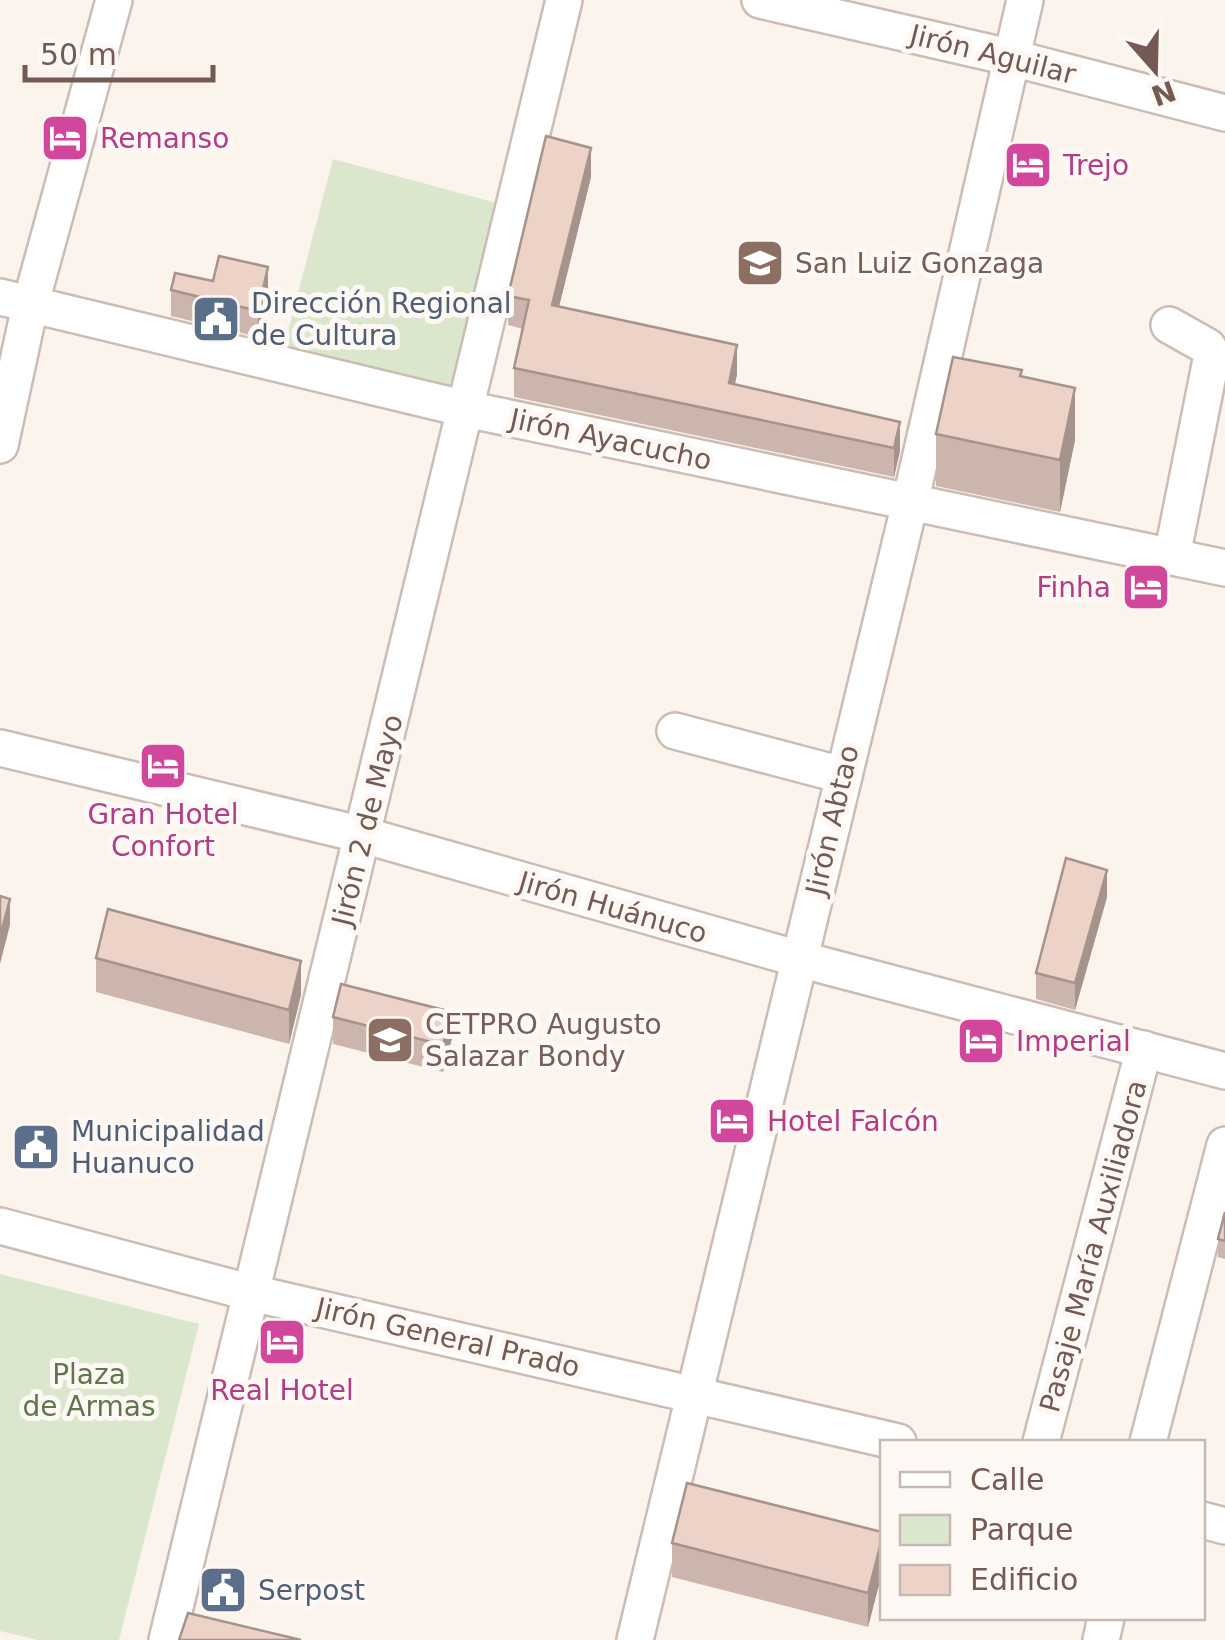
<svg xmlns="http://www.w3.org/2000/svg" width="1225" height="1640" font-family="'DejaVu Sans',sans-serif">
	<rect width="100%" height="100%" fill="#fbf4ed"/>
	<g fill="#dae7cc">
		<polygon points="333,159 504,205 459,396 282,355"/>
		<polygon points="0,1274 199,1324 119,1640 38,1640 0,1631"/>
	</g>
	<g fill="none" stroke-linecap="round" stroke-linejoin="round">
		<g stroke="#ccbcb3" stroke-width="40">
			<g id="minor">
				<polyline points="760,0 1009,57 1225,113"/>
				<polyline points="0,297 466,409 1225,568"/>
				<polyline points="1169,325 1208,347 1212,355 1172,556"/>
				<polyline points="0,445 30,306 114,0"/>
				<polyline points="675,731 842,775"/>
				<polyline points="0,748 363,835 799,959 1225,1071"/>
				<polyline points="0,1226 252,1293 898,1442"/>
				<polyline points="1041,1442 1144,1049"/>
				<polyline points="1148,1442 1225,1145"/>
				<polyline points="1202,1520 1225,1526"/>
				<polyline points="167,1640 564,0"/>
				<polyline points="635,1640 910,503 1025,0"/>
				<polyline points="1101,1640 1106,1618"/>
			</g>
		</g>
		<use href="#minor" stroke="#fff" stroke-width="35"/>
	</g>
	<g fill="#ccb5ac">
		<polygon points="591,177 559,307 737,374 735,384 900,422 900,451 894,477 514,397 514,368 523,329 508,325 508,296"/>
		<polygon points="171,290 268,293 258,337 171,316"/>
		<polygon points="1022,376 1075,440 1060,512 936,486 936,434"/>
		<polygon points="1107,897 1075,1010 1036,999 1036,973"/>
		<polygon points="96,958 301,995 289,1044 96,992"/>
		<polygon points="333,1017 452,1038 443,1072 333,1044"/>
		<polygon points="1225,1212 1225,1259 1218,1257 1218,1239"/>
		<polygon points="882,1539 882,1573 868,1627 672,1577 672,1543"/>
	</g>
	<g fill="#a6938c">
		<polygon points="591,148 591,177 552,335 552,305"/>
		<polygon points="268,267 268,293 258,337 258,311"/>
		<polygon points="737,345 737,374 729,412 729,383"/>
		<polygon points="1075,388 1075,440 1060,512 1060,460"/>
		<polygon points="900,422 900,451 894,477 894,448"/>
		<polygon points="1107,870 1107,897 1075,1010 1075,983"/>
		<polygon points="10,899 10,925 0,964 0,937"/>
		<polygon points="301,961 301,995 289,1044 289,1010"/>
		<polygon points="452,1012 452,1038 443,1072 443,1045"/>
		<polygon points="882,1539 882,1573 868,1627 868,1593"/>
	</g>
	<g fill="#edd2c8" stroke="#a6938c" stroke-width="2.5">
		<polygon points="546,136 591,148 552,305 737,345 729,383 900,422 894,448 514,368 529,300 508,296"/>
		<polygon points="219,256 268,267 258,311 171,290 175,273 213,281"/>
		<polygon points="953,357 1022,370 1020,376 1075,388 1060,460 936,434"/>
		<polygon points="1066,858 1107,870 1075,983 1036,973"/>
		<polygon points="0,896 10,899 0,937"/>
		<polygon points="108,909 301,961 289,1010 96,958"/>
		<polygon points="341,984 452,1012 443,1045 333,1017"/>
		<polygon points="1225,1212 1225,1241 1218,1239"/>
		<polygon points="687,1483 882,1532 882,1539 868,1593 672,1543"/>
		<polygon points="188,1613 301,1640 179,1640"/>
	</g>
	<defs>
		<g id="hotel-square" transform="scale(2.5)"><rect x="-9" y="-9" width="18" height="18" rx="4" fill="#d1479c" stroke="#fdf8f3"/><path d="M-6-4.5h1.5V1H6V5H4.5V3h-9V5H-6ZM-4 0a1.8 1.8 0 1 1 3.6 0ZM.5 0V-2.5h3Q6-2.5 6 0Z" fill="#fff"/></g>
		<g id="school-square" transform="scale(2.5)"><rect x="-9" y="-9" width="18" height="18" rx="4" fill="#8d6e63" stroke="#fdf8f3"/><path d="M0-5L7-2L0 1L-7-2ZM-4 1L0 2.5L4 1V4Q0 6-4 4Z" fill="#fff"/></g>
		<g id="civic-square" transform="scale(2.5)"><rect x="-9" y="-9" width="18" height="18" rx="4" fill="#5c6f8a" stroke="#fdf8f3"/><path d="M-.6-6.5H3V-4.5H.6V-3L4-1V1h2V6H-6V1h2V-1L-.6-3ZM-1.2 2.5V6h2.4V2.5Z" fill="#fff"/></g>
		<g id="university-square" transform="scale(2.5)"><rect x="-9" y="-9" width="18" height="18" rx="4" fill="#8d6e63" stroke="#fdf8f3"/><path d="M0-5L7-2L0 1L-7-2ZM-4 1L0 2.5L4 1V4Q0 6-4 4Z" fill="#fff"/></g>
	</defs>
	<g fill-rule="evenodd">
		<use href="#hotel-square" x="65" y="138"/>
		<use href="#hotel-square" x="1028" y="165"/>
		<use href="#school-square" x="760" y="263"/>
		<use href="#civic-square" x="216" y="319"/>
		<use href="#hotel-square" x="1146" y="587"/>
		<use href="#hotel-square" x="163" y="766"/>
		<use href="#university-square" x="390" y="1040"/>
		<use href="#hotel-square" x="981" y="1041"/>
		<use href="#hotel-square" x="732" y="1121"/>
		<use href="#civic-square" x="36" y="1147"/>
		<use href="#hotel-square" x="282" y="1342"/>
		<use href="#civic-square" x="223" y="1590"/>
	</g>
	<g text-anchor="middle" stroke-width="10" stroke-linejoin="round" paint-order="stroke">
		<g font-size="28" fill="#745a52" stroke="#fdf8f3">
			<text transform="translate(993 54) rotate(14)" y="10">Jirón Aguilar</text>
			<text transform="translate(611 439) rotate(12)" y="10">Jirón Ayacucho</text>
			<text transform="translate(367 820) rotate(-76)" y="10">Jirón 2 de Mayo</text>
			<text transform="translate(832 820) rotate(-77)" y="10">Jirón Abtao</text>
			<text transform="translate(613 907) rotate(16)" y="10">Jirón Huánuco</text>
			<text transform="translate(1093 1246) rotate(-75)" y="10">Pasaje María Auxiliadora</text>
			<text transform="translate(448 1337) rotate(13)" y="10">Jirón General Prado</text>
		</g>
		<g font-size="28" fill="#b23c85" stroke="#fdf8f3" text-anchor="start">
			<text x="100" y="148">Remanso</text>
			<text x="1063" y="175">Trejo</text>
			<text x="1111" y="597" text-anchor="end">Finha</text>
			<text x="163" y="824" text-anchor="middle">Gran Hotel<tspan x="163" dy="32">Confort</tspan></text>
			<text x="1016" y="1051">Imperial</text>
			<text x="767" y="1131">Hotel Falcón</text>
			<text x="282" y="1400" text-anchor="middle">Real Hotel</text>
		</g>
		<g font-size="28" fill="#785e54" stroke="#fdf8f3" text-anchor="start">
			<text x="795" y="273">San Luiz Gonzaga</text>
			<text x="425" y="1034">CETPRO Augusto<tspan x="425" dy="32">Salazar Bondy</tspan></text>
		</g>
		<g font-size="28" fill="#4e5e75" stroke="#fdf8f3" text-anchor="start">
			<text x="251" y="313">Dirección Regional<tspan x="251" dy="32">de Cultura</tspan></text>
			<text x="71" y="1141">Municipalidad<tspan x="71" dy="32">Huanuco</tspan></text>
			<text x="258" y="1600">Serpost</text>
		</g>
		<g font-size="28" fill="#5e784b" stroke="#fdf8f3">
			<text x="89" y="1384">Plaza<tspan x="89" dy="32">de Armas</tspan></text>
		</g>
	</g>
	<rect x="880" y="1440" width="325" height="180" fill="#fdf8f3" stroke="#c6b9b3" stroke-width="2.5"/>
	<rect x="900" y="1472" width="50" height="15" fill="#ffffff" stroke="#c6b9b3" stroke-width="2.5"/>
	<text x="970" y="1490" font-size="30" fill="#745a52">Calle</text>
	<rect x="900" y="1515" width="50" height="30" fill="#dae7cc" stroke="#c6b9b3" stroke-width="2.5"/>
	<text x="970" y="1540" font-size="30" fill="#745a52">Parque</text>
	<rect x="900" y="1565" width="50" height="30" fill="#edd2c8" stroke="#c6b9b3" stroke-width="2.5"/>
	<text x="970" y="1590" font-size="30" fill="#745a52">Edificio</text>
	<g transform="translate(1155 70) rotate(160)" stroke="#fdf8f3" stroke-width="8" paint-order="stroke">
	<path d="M0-8L18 38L0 25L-18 38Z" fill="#745a52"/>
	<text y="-15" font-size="28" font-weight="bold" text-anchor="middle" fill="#745a52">N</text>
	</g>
	<path d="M25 65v15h188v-15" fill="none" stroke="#745a52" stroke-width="5"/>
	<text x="40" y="65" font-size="30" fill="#745a52" stroke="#fdf8f3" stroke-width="8" paint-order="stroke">50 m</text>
</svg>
